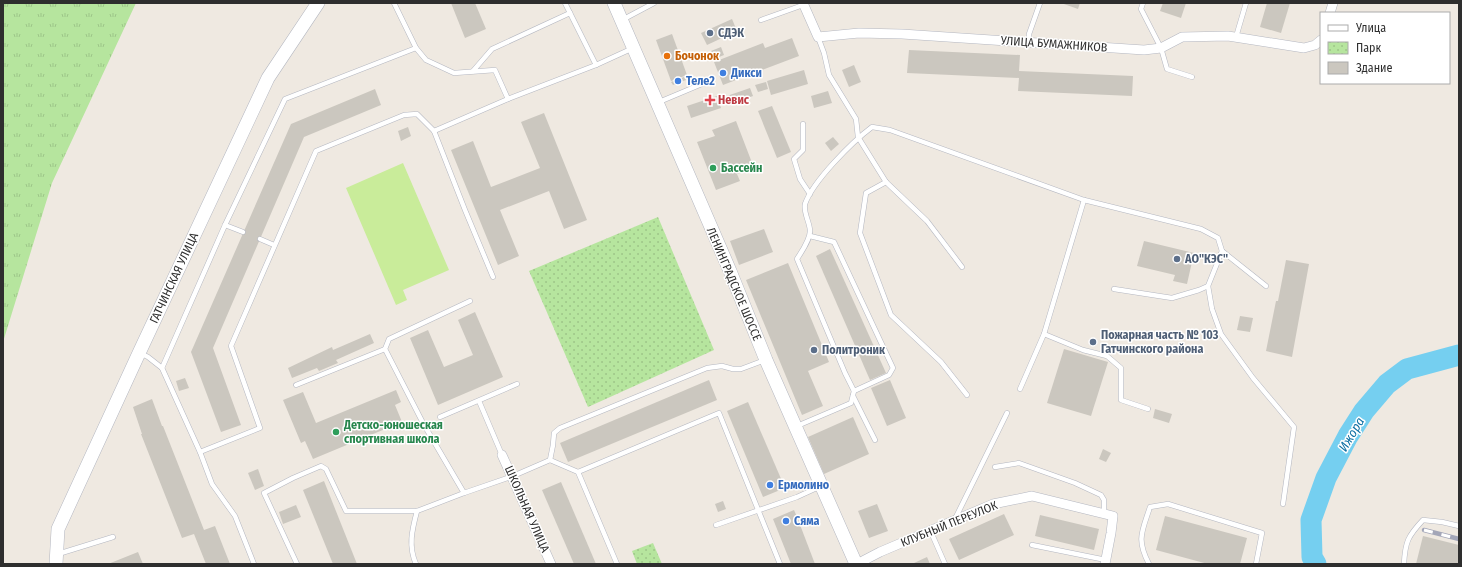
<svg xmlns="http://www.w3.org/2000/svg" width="1462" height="567" font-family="'Fira Sans Condensed',sans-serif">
	<defs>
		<pattern id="grass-tufts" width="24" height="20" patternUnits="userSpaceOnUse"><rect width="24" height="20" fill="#b6e59e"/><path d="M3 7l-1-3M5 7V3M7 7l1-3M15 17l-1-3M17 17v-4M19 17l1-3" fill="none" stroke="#9dc588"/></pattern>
		<pattern id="park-dots" width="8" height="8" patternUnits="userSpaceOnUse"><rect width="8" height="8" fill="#b6e59e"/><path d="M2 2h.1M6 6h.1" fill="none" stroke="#9dc588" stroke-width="1.8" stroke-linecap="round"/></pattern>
	</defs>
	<rect width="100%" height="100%" fill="#efe9e1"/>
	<polygon fill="url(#grass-tufts)" points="3,3 136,3 52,183 3,342"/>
	<g fill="url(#park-dots)">
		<polygon points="658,217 714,350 588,407 529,271"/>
		<polygon points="653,543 662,564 637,564 632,551"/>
	</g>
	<polygon fill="#c9ec9a" points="403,163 449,270 403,290 407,300 396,305 346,188"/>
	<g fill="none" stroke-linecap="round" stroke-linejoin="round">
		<polyline stroke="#75cff0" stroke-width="21" points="1316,564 1312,557 1311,520 1326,478 1348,436 1364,411 1387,384 1407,369 1459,355"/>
	</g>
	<g fill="#cbc7bf">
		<polygon points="451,3 475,3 486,29 465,38"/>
		<polygon points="1061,3 1080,3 1078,9"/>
		<polygon points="1163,3 1186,3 1181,18 1160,11"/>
		<polygon points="1267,3 1290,3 1281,33 1260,27"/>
		<polygon points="732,19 737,31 707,45 701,33"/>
		<polygon points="672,34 687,75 671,81 656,40"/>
		<polygon points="792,38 799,56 723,85 714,62 763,43 765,48"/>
		<polygon points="721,47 724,55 714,59 711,51"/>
		<polygon points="909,50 1020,55 1019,71 1133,76 1132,96 1018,91 1019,78 907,73"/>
		<polygon points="854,65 861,82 849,87 842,70"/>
		<polygon points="804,70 808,84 771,95 767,81"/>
		<polygon points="684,77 686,80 673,85 671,82"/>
		<polygon points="766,82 768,89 758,92 755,85"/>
		<polygon points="750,88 753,96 727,105 724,97"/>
		<polygon points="375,89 381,105 304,137 213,348 241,425 221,432 191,352 291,124"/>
		<polygon points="828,91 832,103 814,108 811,96"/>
		<polygon points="717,96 721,108 691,118 687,106"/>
		<polygon points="772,106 791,152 777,158 758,111"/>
		<polygon points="544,113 587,220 564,229 549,191 500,210 519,256 498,265 451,150 473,141 491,187 540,168 521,122"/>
		<polygon points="736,121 754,168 737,174 740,181 716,190 697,142 715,136 712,130"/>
		<polygon points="408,127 411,136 401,141 398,131"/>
		<polygon points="833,137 839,144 831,151 825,143"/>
		<polygon points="764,229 773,252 739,265 730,241"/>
		<polygon points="1144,241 1194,253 1187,284 1173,281 1175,275 1137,266"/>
		<polygon points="830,249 886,373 870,380 816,256"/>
		<polygon points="1286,260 1309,264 1292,357 1266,351 1276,301 1278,301"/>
		<polygon points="788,263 829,362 808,371 823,406 802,415 746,280"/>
		<polygon points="475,312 503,377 438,405 410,338 428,330 444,367 473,355 458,320"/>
		<polygon points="1240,316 1253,318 1250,332 1237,330"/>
		<polygon points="370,334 374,343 336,360 338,363 319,371 317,368 292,378 288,368 332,347 333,350"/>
		<polygon points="1064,349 1108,362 1091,416 1047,403"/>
		<polygon points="185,378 189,388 179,391 176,381"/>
		<polygon points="709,380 717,400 568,462 560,443"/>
		<polygon points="890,380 906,418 887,426 871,388"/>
		<polygon points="396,390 401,402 395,405 402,422 313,459 305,441 301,443 283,400 303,392 316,423"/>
		<polygon points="152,399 162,426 163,426 204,530 215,526 230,564 206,564 194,534 182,538 141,434 142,434 133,407"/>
		<polygon points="748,402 785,488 763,497 727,411"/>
		<polygon points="1155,409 1172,414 1169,423 1153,418"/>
		<polygon points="853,417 869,454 824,474 808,437"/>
		<polygon points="1103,449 1111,453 1106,462 1099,459"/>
		<polygon points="258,469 264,486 255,490 248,473"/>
		<polygon points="324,481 357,564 333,564 303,490"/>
		<polygon points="561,482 596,564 574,564 542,490"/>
		<polygon points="723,501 726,509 718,512 715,504"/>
		<polygon points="877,504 888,531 869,538 858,511"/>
		<polygon points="296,505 301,517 283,524 279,512"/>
		<polygon points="794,510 797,517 815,564 791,564 773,519"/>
		<polygon points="1004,514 1014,535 959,560 949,539"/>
		<polygon points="1040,515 1099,529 1094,550 1035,536"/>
		<polygon points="1165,516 1247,538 1240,564 1208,564 1156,550"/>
		<polygon points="1423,536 1459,545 1459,564 1416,564"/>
		<polygon points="138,552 143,564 108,564"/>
		<polygon points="927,557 930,564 911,564 914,563"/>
	</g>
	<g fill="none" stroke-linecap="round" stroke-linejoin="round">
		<g stroke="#b4b7c1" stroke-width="5.5">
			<g id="lane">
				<polyline points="394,3 416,48 426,60 454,73 495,70 508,99"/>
				<polyline points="565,3 596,65"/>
				<polyline points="1143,3 1141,9 1161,48 1167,69 1192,77"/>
				<polyline points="622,20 654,3"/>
				<polyline points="761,20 803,5"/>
				<polyline points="818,37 824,53 829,75 856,119 858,137 886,182 866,193 860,233 891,315 941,362 967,395"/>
				<polyline points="1236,37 1246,3"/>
				<polyline points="1029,42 1029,34 1040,3"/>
				<polyline points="473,71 492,49 570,13"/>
				<polyline points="659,102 709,81"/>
				<polyline points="803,124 803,150 794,159 800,179 810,194"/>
				<polyline points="434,131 508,99 596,65 631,49"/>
				<polyline points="886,182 927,221 962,267"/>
				<polyline points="225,225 243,232"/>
				<polyline points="810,236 834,242 893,368 889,375 854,391"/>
				<polyline points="260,239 274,245"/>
				<polyline points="1222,251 1266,286"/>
				<polyline points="1114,289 1172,298 1199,290 1208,286"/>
				<polyline points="470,301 389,339 385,349 423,423 464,493 513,476 550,460 553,445 554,433 560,428 707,368 722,366 733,369 741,369 765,360"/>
				<polyline points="1044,334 1083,350 1107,356 1121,368 1121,400 1148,409"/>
				<polyline points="140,353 148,357 162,368 200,452 212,484 235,516 254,564"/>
				<polyline points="162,368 225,225 285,99 416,48"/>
				<polyline points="296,385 385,349"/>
				<polyline points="1020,389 1044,334 1084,200"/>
				<polyline points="853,396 875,440"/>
				<polyline points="479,401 502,455"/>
				<polyline points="440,417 517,384"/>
				<path d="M797,426L851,403L854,391L845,373L797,259C802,251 810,240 810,231C810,223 803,212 805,204C813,181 852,142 872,127L890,130L1084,200L1201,229L1218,238L1222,251L1208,286L1212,309L1221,334L1253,378L1294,427L1283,504"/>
				<polyline points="200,452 260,428 231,346 316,151 404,115 417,114 434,131 465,210 493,277"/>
				<polyline points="550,460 578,472 617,564"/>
				<polyline points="995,467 1019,463 1075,483 1101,495 1104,500 1104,514"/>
				<polyline points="578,472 719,413 780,564"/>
				<polyline points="955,519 1007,413"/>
				<polyline points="716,525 797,497 821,486"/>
				<polyline points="931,532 945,564"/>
				<polyline points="1032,545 1106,560"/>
				<polyline points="58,554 113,537"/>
				<polyline points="297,564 264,493 293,478 321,466 326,469 346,511 417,511 464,493"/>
				<path d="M416,564C408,546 412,530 417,511"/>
				<path d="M1149,564C1136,539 1142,532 1150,507L1168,504L1262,533L1256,564"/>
				<path d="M1404,564C1405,542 1408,536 1423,520L1442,522L1459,526"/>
			</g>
		</g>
		<g stroke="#b4b7c1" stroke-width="10">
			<g id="street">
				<polyline points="803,3 818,37 859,33 902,34 1144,50 1161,48 1182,37 1228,36 1304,48 1315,45 1321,40"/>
				<polyline points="1330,13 1333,3"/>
				<polyline points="502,455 551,564"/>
				<polyline points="857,564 880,552 993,504 1032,496 1113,516 1111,533 1105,564"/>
			</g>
		</g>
		<g stroke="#b4b7c1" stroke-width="14">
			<g id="secondary">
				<polyline points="614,3 730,271 766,360 856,564"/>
				<polyline points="56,564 58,529 139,353 268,78 318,3"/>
			</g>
		</g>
		<use href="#lane" stroke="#fff" stroke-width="4.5"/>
		<use href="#street" stroke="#fff" stroke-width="9"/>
		<use href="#secondary" stroke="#fff" stroke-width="13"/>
		<g stroke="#a3a6b8" stroke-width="4.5">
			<polyline id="rail" points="1424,530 1459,539"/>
		</g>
		<use href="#rail" stroke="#fff" stroke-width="3" stroke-dasharray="9" stroke-linecap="butt"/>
	</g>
	<g fill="#5c6f8a" stroke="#fff" stroke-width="1.5">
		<circle cx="710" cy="33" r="4"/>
		<circle cx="1177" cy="259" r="4"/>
		<circle cx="1093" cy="342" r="4"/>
		<circle cx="814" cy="350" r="4"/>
	</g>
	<circle fill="#e8710a" stroke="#fff" stroke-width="1.5" cx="667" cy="56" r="4"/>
	<g fill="#3f7fe0" stroke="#fff" stroke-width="1.5">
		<circle cx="723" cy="73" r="4"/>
		<circle cx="678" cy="81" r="4"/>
		<circle cx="770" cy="485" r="4"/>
		<circle cx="786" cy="521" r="4"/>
	</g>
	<path fill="#e0444e" stroke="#fff" stroke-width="1.5" d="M708 94h4v4h4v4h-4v4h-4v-4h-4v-4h4z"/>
	<g fill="#2e9e5b" stroke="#fff" stroke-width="1.5">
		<circle cx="713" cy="168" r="4"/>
		<circle cx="336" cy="432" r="4"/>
	</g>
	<g text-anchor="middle" stroke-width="3" stroke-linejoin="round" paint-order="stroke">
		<g font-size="12" font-weight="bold" fill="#4e5e75" stroke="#fff" text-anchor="start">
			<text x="718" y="37">СДЭК</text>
			<text x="1185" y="263">АО"КЭС"</text>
			<text x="1101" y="339">Пожарная часть № 103<tspan x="1101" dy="14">Гатчинского района</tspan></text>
			<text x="822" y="354">Политроник</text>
		</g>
		<g font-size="12" fill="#2e2e2e" stroke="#fff">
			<text transform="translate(1054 44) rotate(4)" y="4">УЛИЦА БУМАЖНИКОВ</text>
			<text transform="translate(174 278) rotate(-65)" y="4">ГАТЧИНСКАЯ УЛИЦА</text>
			<text transform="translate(734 284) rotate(67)" y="4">ЛЕНИНГРАДСКОЕ ШОССЕ</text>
			<text transform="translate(527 509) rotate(66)" y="4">ШКОЛЬНАЯ УЛИЦА</text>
			<text transform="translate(949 524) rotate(-22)" y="4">КЛУБНЫЙ ПЕРЕУЛОК</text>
		</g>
		<g font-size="12" font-weight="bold" fill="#c56008" stroke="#fff" text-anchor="start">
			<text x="675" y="60">Бочонок</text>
		</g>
		<g font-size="12" font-weight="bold" fill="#366cbe" stroke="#fff" text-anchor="start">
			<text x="731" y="77">Дикси</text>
			<text x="686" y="85">Теле2</text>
			<text x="778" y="489">Ермолино</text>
			<text x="794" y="525">Сяма</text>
		</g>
		<g font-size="12" font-weight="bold" fill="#be3a42" stroke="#fff" text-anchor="start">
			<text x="718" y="104">Невис</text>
		</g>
		<g font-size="12" font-weight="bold" fill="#27864d" stroke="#fff" text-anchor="start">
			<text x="721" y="172">Бассейн</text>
			<text x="344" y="429">Детско-юношеская<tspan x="344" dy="14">спортивная школа</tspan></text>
		</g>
		<g font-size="13" font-style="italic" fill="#0d6fa3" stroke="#fff">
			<text transform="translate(1351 434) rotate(-59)" y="5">Ижора</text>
		</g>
	</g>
	<rect width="1462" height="567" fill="none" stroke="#2e2e2e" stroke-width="8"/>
	<rect x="1320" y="12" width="130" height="72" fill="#ffffff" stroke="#ababab"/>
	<rect x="1328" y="25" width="20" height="6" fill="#ffffff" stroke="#ababab"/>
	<text x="1356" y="32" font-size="12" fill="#2e2e2e">Улица</text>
	<rect x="1328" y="42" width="20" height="12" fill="url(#park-dots)" stroke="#ababab"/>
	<text x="1356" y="52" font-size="12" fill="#2e2e2e">Парк</text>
	<rect x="1328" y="62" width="20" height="12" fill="#cbc7bf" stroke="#ababab"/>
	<text x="1356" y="72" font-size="12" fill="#2e2e2e">Здание</text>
</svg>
